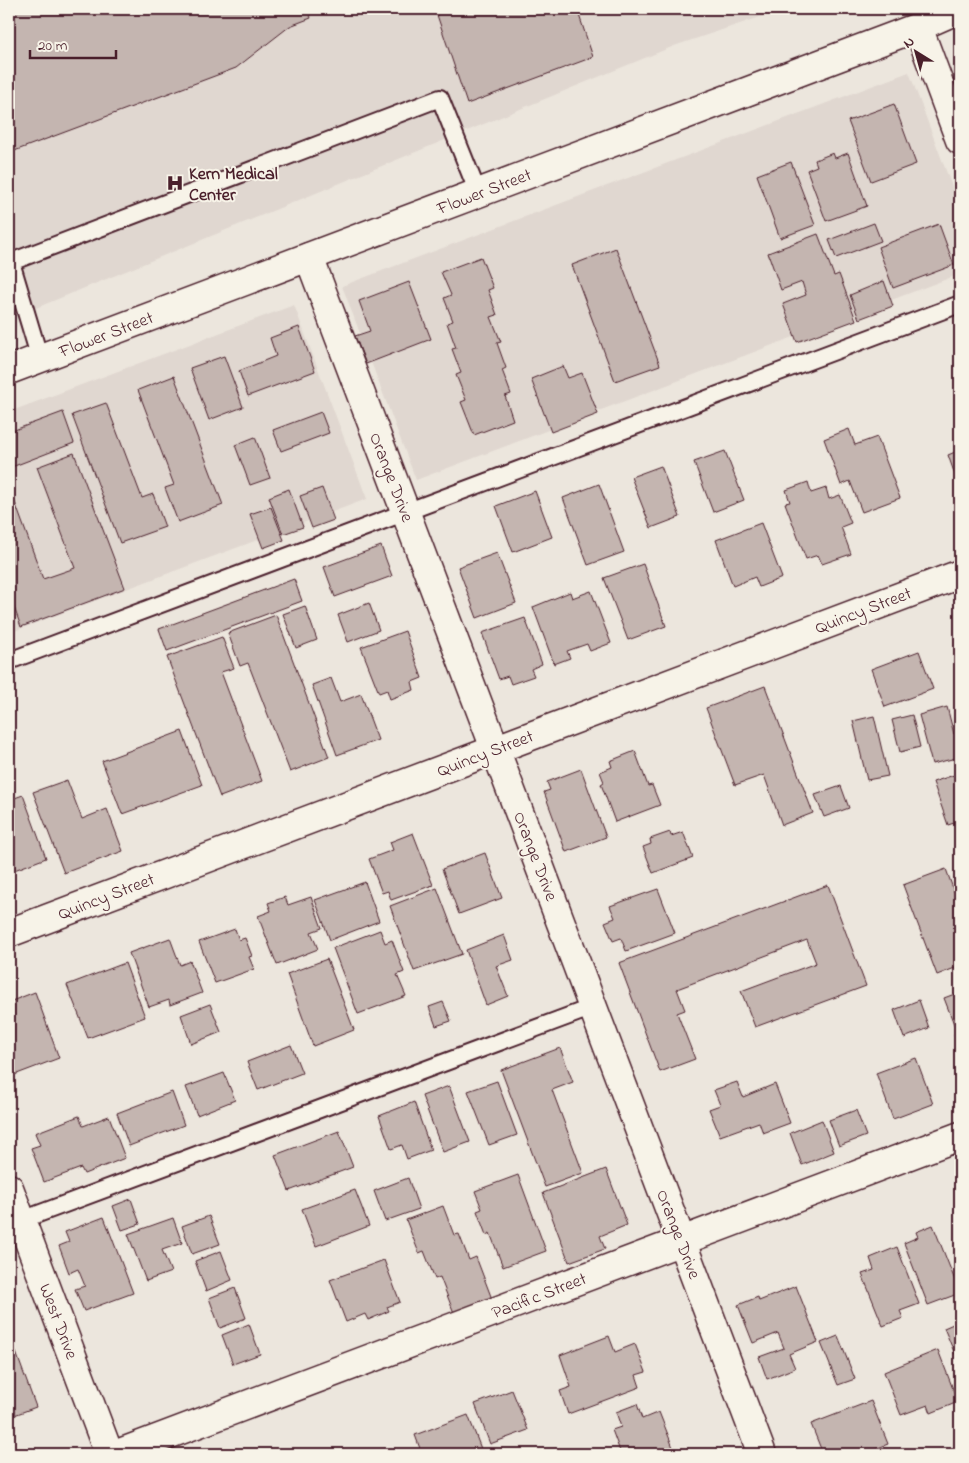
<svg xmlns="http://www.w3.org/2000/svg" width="969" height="1463" font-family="'Indie Flower',sans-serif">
	<rect width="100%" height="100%" fill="#ece6dd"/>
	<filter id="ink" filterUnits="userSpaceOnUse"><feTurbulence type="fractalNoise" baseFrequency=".02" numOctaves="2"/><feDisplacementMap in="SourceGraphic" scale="10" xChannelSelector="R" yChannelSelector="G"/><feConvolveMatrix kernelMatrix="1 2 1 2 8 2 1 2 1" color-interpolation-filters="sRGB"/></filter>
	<g filter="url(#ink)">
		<g fill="#e0d7d0">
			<polygon points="9,9 784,9 674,46 9,319"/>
			<polygon points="909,72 960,208 960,274 416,480 342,286"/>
			<polygon points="294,305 367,499 9,633 9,412"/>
		</g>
		<g fill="#c4b5b0" stroke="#4a1f2b">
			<polygon points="9,9 307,9 311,18 290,26 236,68 9,153"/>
			<polygon points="435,9 577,9 593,57 467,104"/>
			<polygon points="894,104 916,164 871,181 848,121"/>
			<polygon points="833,153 835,158 848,153 867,206 826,221 807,170 817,166 815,160"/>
			<polygon points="791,162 815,225 780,238 757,175"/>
			<polygon points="874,223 881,241 836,258 829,240"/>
			<polygon points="939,224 954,265 893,288 878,247"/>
			<polygon points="818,234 834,276 839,274 856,320 797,342 783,304 806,295 802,282 781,290 768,253"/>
			<polygon points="616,248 660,365 615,381 572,265"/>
			<polygon points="481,257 493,288 488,290 497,315 491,317 501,342 497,343 506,368 502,370 511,394 505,396 513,420 474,435 461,402 466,400 456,375 461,373 452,349 456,348 447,323 453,321 444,298 451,295 441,272"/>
			<polygon points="884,281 893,306 859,319 850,295"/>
			<polygon points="409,282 431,339 366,364 355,336 370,331 359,301"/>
			<polygon points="299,327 315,371 248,396 239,371 276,356 270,338"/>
			<polygon points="224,356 243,407 209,420 190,368"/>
			<polygon points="563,366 568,378 582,373 598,414 551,432 531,379"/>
			<polygon points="174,376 223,505 178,522 165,488 174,485 138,390"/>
			<polygon points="106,403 142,498 153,494 165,527 120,543 72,415"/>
			<polygon points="63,412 74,443 9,468 9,432"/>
			<polygon points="321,412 329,433 281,451 273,430"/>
			<polygon points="849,429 855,445 877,437 900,498 862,512 850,481 841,485 824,439"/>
			<polygon points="255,437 270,478 250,485 235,445"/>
			<polygon points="960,450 960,489 948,455"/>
			<polygon points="725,451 744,500 713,512 694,462"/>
			<polygon points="74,453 125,588 21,627 9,593 9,486 43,579 75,568 37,467"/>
			<polygon points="661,466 680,517 651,528 631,477"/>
			<polygon points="808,482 811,493 826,488 829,499 840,495 851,523 841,527 851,554 822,564 818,555 806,559 785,503 790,502 786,490"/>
			<polygon points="599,484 624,552 588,565 563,498"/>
			<polygon points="322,488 334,520 312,528 300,496"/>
			<polygon points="289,489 303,527 283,534 269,497"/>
			<polygon points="535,491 552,537 513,552 496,506"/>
			<polygon points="271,507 284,540 263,548 250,514"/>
			<polygon points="761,523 782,578 759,587 755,577 733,586 716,540"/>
			<polygon points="381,546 392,576 335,597 324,567"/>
			<polygon points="497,553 516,603 477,618 458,567"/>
			<polygon points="643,564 666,626 628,640 604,578"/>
			<polygon points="294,579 302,601 167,651 159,629"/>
			<polygon points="591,591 611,643 590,651 587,644 567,651 570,658 554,664 533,607 570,592 572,598"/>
			<polygon points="369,603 379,630 348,642 338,615"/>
			<polygon points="305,606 317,640 296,648 283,614"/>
			<polygon points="276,615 329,757 290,772 248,663 240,666 228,633"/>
			<polygon points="525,618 542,664 531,669 534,676 511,684 508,676 499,679 482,633"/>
			<polygon points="405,631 422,678 412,682 414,690 390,699 387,690 379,693 361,647"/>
			<polygon points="222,637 234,668 221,672 262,781 220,797 167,657"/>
			<polygon points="919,651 933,689 885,707 871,669"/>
			<polygon points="331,678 340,702 361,694 378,740 337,755 312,685"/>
			<polygon points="765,686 813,813 782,825 764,775 735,785 706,708"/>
			<polygon points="947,707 954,734 960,732 960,757 932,764 919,715"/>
			<polygon points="912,715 920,747 900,752 892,720"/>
			<polygon points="874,716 888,776 867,780 853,721"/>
			<polygon points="182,731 202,785 122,814 102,761"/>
			<polygon points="635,751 648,786 652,785 660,805 615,822 601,784 604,782 600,772 612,767 610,761"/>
			<polygon points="581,769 606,837 566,852 544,792 550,790 547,782"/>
			<polygon points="960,773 960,821 948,825 933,782"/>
			<polygon points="67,780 82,819 107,809 123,851 64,873 33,792"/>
			<polygon points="841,786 849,808 824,817 815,795"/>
			<polygon points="23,795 46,858 9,872 9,800"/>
			<polygon points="670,832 671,836 683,832 693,858 653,873 643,847 651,844 650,839"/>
			<polygon points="413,833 433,885 391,900 388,891 382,893 369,859 393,850 390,842"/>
			<polygon points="485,853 502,898 459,914 442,869"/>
			<polygon points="946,869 960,908 960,966 937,975 903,885"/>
			<polygon points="365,882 379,921 330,940 315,900"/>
			<polygon points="828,885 866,986 755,1027 741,991 816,963 807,940 677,989 685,1010 677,1013 695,1059 660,1072 619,963"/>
			<polygon points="437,888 462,954 414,971 390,906"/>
			<polygon points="658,889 675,933 626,951 621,938 613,941 605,922 615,918 610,906"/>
			<polygon points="285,897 288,905 311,897 322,928 311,932 318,949 277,965 258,916 271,911 268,903"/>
			<polygon points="235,929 239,940 245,938 252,956 249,957 254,969 215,983 199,942"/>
			<polygon points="380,930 385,943 392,940 404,972 397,975 406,996 358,1014 333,948"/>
			<polygon points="504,935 513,960 496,966 508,996 486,1005 466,950"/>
			<polygon points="170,938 180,965 190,961 202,993 170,1005 169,1000 149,1007 129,953"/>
			<polygon points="327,959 354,1030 313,1046 287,974"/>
			<polygon points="125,963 145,1017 88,1038 67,985"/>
			<polygon points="35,992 59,1058 9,1077 9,1002"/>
			<polygon points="960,992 960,1051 954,1034 957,1032 944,998"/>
			<polygon points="919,1000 929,1028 904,1038 894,1010"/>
			<polygon points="443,1002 451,1021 436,1026 429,1007"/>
			<polygon points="210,1004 221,1032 191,1044 181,1015"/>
			<polygon points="291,1045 302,1073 258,1090 247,1062"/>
			<polygon points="560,1048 573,1082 552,1090 583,1173 545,1187 501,1070"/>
			<polygon points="916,1058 933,1104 893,1119 876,1073"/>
			<polygon points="224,1073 235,1100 197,1115 186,1087"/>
			<polygon points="497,1081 517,1135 489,1145 468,1091"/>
			<polygon points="737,1082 743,1097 775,1084 790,1123 763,1133 759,1122 720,1136 709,1109 720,1105 714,1090"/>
			<polygon points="449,1086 470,1142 443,1152 422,1096"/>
			<polygon points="172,1092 184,1125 129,1146 117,1113"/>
			<polygon points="414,1102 431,1150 407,1159 402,1145 391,1149 379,1116"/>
			<polygon points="856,1110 866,1136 839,1146 829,1120"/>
			<polygon points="79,1116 83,1126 109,1116 125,1158 84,1174 81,1168 44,1182 31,1148 40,1145 35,1133"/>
			<polygon points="822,1120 834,1152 802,1165 790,1133"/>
			<polygon points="339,1131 353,1167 289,1191 275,1155"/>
			<polygon points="606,1169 627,1225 600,1236 605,1249 569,1262 543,1193"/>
			<polygon points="518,1175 546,1251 503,1267 490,1233 486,1235 477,1211 482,1209 475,1191"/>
			<polygon points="408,1178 419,1209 385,1221 374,1191"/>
			<polygon points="355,1190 369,1226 316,1246 302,1209"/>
			<polygon points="131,1199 140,1224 122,1230 113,1206"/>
			<polygon points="443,1206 454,1235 459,1234 469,1260 476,1257 492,1299 454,1313 440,1277 435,1279 424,1251 419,1253 406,1220"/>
			<polygon points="209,1216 220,1244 192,1254 182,1226"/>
			<polygon points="104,1217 133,1293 84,1311 75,1289 85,1286 78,1269 69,1273 59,1246 69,1242 65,1232"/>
			<polygon points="173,1218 182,1243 162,1250 171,1272 146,1281 128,1234"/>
			<polygon points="933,1225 960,1293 928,1305 904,1243 918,1237 916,1232"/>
			<polygon points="897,1247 919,1304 900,1311 903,1318 883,1326 862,1274 874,1270 870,1258"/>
			<polygon points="221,1251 232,1280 206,1291 195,1261"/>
			<polygon points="384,1260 400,1302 387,1307 389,1311 368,1320 365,1314 346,1322 330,1280"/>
			<polygon points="796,1286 818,1342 789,1354 795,1368 767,1379 759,1357 784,1348 778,1333 753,1343 738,1305 758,1297 759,1301"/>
			<polygon points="235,1288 246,1318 220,1328 209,1298"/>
			<polygon points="960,1321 960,1366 944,1328"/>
			<polygon points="249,1324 260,1354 233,1364 222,1335"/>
			<polygon points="9,1333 36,1407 9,1417"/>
			<polygon points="609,1336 615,1352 635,1344 646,1372 636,1375 640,1387 568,1414 560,1391 571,1387 560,1355"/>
			<polygon points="838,1336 855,1379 838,1385 821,1343"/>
			<polygon points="938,1350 958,1402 931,1413 928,1405 901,1415 884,1372"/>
			<polygon points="512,1390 528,1430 490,1444 475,1404"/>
			<polygon points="871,1401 888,1444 863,1454 823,1454 811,1424"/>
			<polygon points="637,1404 642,1419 659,1412 674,1450 664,1454 621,1454 612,1430 621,1427 616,1412"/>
			<polygon points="468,1415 483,1454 422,1454 415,1435"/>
		</g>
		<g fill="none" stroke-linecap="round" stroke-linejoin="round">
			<g stroke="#4a1f2b" stroke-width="20">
				<g id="lane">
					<polyline points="40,359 11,262 440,98 478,193"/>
					<polyline points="9,661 960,304"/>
					<polyline points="14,1223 593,1007"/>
				</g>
			</g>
			<g stroke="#4a1f2b" stroke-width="31">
				<g id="street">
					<polyline points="918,27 960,140"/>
					<polyline points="309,257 762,1454"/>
					<polyline points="9,933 960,574"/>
					<polyline points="9,1188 109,1454"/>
					<polyline points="117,1454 960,1136"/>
				</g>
			</g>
			<g stroke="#4a1f2b" stroke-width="31">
				<polyline id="secondary" points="9,370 918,27 959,9"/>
			</g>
			<use href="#lane" stroke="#f7f3e8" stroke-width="16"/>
			<use href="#street" stroke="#f7f3e8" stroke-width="28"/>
			<use href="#secondary" stroke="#f7f3e8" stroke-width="28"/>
		</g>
	</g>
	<defs>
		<g id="hospital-bare" transform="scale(1.35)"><path d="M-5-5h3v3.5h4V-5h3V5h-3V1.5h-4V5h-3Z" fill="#4a1f2b" stroke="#f7f3e8" stroke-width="2.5" paint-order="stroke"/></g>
	</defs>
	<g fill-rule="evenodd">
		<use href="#hospital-bare" x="175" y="183"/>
	</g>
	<g text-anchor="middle" stroke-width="4" stroke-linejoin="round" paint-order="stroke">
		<g font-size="18" font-weight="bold" fill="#4a1f2b" stroke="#f7f3e8" text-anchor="start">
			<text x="189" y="179">Kern Medical<tspan x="189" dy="21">Center</tspan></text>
		</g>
		<g font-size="18" fill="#4a1f2b" stroke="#f7f3e8">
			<text transform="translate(484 191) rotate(-21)" y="6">Flower Street</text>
			<text transform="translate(106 334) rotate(-21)" y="6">Flower Street</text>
			<text transform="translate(392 477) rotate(69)" y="6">Orange Drive</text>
			<text transform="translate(863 610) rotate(-21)" y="6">Quincy Street</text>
			<text transform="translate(485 753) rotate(-21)" y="6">Quincy Street</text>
			<text transform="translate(536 856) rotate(69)" y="6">Orange Drive</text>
			<text transform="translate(106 896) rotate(-21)" y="6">Quincy Street</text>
			<text transform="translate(679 1234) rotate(69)" y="6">Orange Drive</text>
			<text transform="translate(539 1295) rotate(-21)" y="6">Pacific Street</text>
			<text transform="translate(59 1321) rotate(69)" y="6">West Drive</text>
		</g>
	</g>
	<rect width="969" height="1463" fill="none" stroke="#f7f3e8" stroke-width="30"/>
	<rect x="15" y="15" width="939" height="1433" fill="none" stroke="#4a1f2b" stroke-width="2" filter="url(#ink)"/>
	<g transform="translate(916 52) rotate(323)" stroke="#f7f3e8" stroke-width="4" paint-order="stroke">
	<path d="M0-4L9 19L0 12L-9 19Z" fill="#4a1f2b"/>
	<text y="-8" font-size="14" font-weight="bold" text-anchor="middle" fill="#4a1f2b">N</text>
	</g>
	<path d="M30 50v8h86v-8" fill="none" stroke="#4a1f2b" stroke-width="2.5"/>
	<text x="38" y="50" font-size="15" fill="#4a1f2b" stroke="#f7f3e8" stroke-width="4" paint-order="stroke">20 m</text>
</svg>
